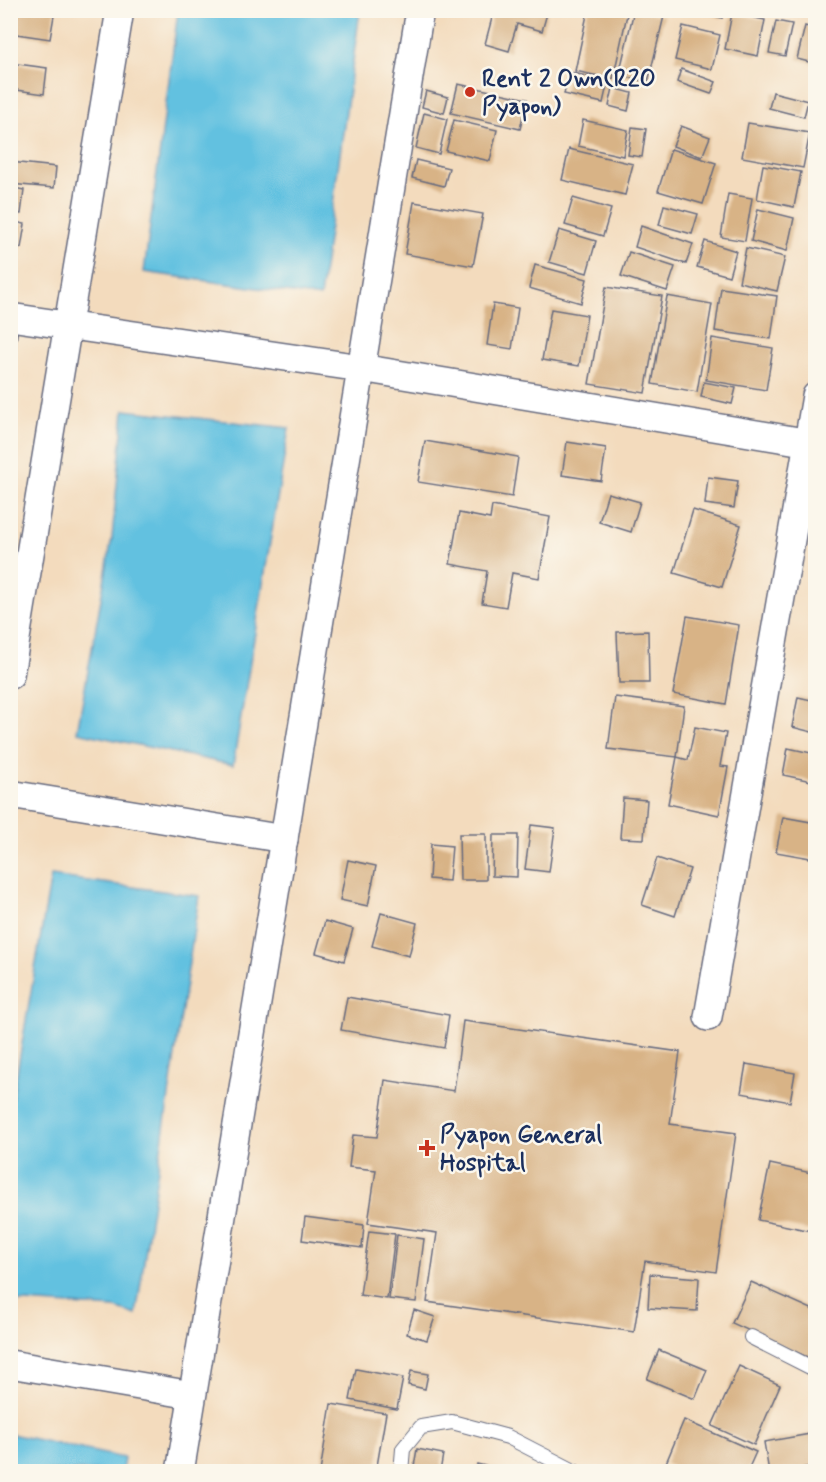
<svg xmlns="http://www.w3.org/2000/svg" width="826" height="1482" font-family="Mynerve,sans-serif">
	<rect width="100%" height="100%" fill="#fbf7ec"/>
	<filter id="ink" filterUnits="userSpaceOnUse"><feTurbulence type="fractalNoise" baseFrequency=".0167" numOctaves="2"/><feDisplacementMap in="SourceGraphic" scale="12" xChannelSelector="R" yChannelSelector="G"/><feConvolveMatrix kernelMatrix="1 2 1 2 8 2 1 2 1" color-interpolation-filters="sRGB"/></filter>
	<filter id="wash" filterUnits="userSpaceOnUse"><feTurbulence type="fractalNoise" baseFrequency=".008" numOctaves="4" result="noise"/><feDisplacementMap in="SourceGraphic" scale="24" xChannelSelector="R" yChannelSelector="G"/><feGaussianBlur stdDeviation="1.35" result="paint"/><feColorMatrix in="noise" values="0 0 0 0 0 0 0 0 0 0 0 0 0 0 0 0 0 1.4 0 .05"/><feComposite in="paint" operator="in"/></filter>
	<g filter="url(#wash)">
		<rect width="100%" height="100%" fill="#f3dbbd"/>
		<g fill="#62c1e0" stroke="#3e789f" stroke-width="1.5">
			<polygon points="178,11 360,11 320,297 144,272"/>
			<polygon points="124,410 289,428 233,765 77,732 112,538"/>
			<polygon points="51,876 199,896 136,1315 115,1308 11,1301 11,1107"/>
			<polygon points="11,1434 124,1458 122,1471 11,1471"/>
		</g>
		<g id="blocks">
			<g fill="#d8b386">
				<polygon points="10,10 55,10 50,39 10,33"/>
				<polygon points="470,10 548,10 542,31 517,24 509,51 485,44 492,18"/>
				<polygon points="588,10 628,10 613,79 575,71"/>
				<polygon points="634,10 664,16 648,82 619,75"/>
				<polygon points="695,10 724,10 722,18"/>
				<polygon points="732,13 765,20 758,56 725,49"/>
				<polygon points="776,21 792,24 785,56 769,53"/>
				<polygon points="683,26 720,35 712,69 675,60"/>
				<polygon points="805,26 816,29 816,54 813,63 797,59"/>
				<polygon points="10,63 47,68 44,94 10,89"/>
				<polygon points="681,69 716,82 711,94 677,82"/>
				<polygon points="569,72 608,81 603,103 564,94"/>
				<polygon points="458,84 527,99 520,129 451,113"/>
				<polygon points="613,88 632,93 628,111 609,106"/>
				<polygon points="426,91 448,97 444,113 422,107"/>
				<polygon points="773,92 808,101 804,117 769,108"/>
				<polygon points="424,113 447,119 439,154 416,148"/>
				<polygon points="454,120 497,130 490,161 446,151"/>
				<polygon points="583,120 628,130 623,156 578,146"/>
				<polygon points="748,123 810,133 803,168 742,157"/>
				<polygon points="681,126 710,137 702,157 673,146"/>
				<polygon points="632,127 646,129 642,157 628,155"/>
				<polygon points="569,149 633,164 625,195 562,180"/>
				<polygon points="671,149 716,163 703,204 658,191"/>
				<polygon points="416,160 449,168 444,186 412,178"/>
				<polygon points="10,162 56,167 54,188 10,184"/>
				<polygon points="763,165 801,172 794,207 757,199"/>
				<polygon points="10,187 24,190 21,214 10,213"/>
				<polygon points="728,194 752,198 745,241 721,237"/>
				<polygon points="573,198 611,209 603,236 565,225"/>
				<polygon points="414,202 483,214 473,266 405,254"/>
				<polygon points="664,205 698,214 692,234 659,225"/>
				<polygon points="758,209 794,218 787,251 751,241"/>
				<polygon points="10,221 25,224 21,248 10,246"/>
				<polygon points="641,226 693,244 686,264 635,247"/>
				<polygon points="559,230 596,241 587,273 549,262"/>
				<polygon points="705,241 736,251 729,276 697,267"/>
				<polygon points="746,248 785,257 777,291 739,282"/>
				<polygon points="629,252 675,267 667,291 621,276"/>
				<polygon points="535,265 587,279 581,303 529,288"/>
				<polygon points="606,287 662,296 645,393 589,384"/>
				<polygon points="721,288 777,296 771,339 715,331"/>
				<polygon points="667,296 712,304 697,392 652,384"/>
				<polygon points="493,304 518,308 512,349 487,345"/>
				<polygon points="551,309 587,315 579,366 542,360"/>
				<polygon points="10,327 18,328 15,348 10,347"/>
				<polygon points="712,338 773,348 766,390 706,380"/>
				<polygon points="704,382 736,388 732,404 701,397"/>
				<polygon points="425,441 518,457 512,497 418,482"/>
				<polygon points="567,442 606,448 601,481 562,475"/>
				<polygon points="708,477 738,481 734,508 705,504"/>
				<polygon points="608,493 640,502 631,532 599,522"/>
				<polygon points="492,506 550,517 539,578 512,573 506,607 482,603 487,571 450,564 459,513 490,519"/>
				<polygon points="693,510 741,525 722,587 674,573"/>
				<polygon points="687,616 739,625 726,704 673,694"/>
				<polygon points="648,631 649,683 619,683 617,632"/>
				<polygon points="615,697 684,706 677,757 608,749"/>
				<polygon points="798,697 816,701 816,733 792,727"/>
				<polygon points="695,727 726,733 720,766 728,767 719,815 668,804 677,757 688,760"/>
				<polygon points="788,748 816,754 816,782 783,775"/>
				<polygon points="623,798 647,800 644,839 620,838"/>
				<polygon points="783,817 816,823 816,859 776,852"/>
				<polygon points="531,825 555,828 549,872 525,869"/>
				<polygon points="459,834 486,834 486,880 460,880"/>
				<polygon points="493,835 518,835 517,877 492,876"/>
				<polygon points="431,844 452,846 449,881 429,879"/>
				<polygon points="657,858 690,869 675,916 642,905"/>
				<polygon points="348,860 376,866 368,906 340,900"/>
				<polygon points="381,913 417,923 409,956 372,946"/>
				<polygon points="325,921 353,929 344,961 316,953"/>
				<polygon points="347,997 449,1015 444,1048 341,1030"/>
				<polygon points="463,1021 680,1052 670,1124 736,1133 716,1272 645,1261 634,1332 427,1302 437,1233 368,1223 376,1170 349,1167 353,1135 377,1137 385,1080 454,1091"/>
				<polygon points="746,1064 795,1073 790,1102 741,1093"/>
				<polygon points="770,1164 816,1174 816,1232 758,1220"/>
				<polygon points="305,1217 364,1225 362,1248 302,1240"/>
				<polygon points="369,1231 395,1234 387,1299 360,1295"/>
				<polygon points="397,1235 424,1239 416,1302 389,1299"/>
				<polygon points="650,1274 699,1278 697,1311 648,1308"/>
				<polygon points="751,1282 816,1311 816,1361 732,1323"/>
				<polygon points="414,1310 435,1317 427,1340 407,1334"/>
				<polygon points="659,1350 707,1370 695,1399 647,1379"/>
				<polygon points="739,1366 780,1385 754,1445 712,1426"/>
				<polygon points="356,1369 403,1378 397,1409 350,1400"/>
				<polygon points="411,1371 428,1374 425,1389 408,1385"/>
				<polygon points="331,1404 386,1413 376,1472 320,1472"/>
				<polygon points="684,1420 756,1452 747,1472 684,1472 666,1463"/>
				<polygon points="816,1433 816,1466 769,1472 764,1442"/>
				<polygon points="417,1449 443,1454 440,1472 413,1472"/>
				<polygon points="477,1464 505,1471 505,1472 476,1472"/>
			</g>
		</g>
	</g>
	<g filter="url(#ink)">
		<use href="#blocks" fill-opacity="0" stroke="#676b7f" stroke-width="1.5"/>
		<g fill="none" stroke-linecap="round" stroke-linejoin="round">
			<g stroke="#676b7f" stroke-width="16">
				<g id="service">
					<polyline points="751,1337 816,1370"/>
					<polyline points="401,1472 403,1449 421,1427 452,1422 508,1437 576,1472"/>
				</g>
			</g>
			<g stroke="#676b7f" stroke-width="30">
				<g id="minor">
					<polyline points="10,317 361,368 816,444"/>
					<polyline points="10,675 120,10"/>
					<polyline points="10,794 284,839"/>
					<polyline points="708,1017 816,396"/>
					<polyline points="10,1364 192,1395"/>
					<polyline points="180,1472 420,10"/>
				</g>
			</g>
			<use href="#service" stroke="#fff" stroke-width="14"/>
			<use href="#minor" stroke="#fff" stroke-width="27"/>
		</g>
	</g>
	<g fill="#c8321e" stroke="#fbf7ec" stroke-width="2">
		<circle cx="470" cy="92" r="6"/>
		<path d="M424 1139h6v6h6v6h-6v6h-6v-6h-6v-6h6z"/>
	</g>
	<g text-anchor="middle" stroke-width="5" stroke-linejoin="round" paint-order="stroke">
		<g font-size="24" font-weight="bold" fill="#1b2f5e" stroke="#fbf7ec" text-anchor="start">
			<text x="482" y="86">Rent 2 Own(R2O<tspan x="482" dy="28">Pyapon)</tspan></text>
			<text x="440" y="1142">Pyapon General<tspan x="440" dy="28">Hospital</tspan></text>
		</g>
	</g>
	<rect width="826" height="1482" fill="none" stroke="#fbf7ec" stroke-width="36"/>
</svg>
